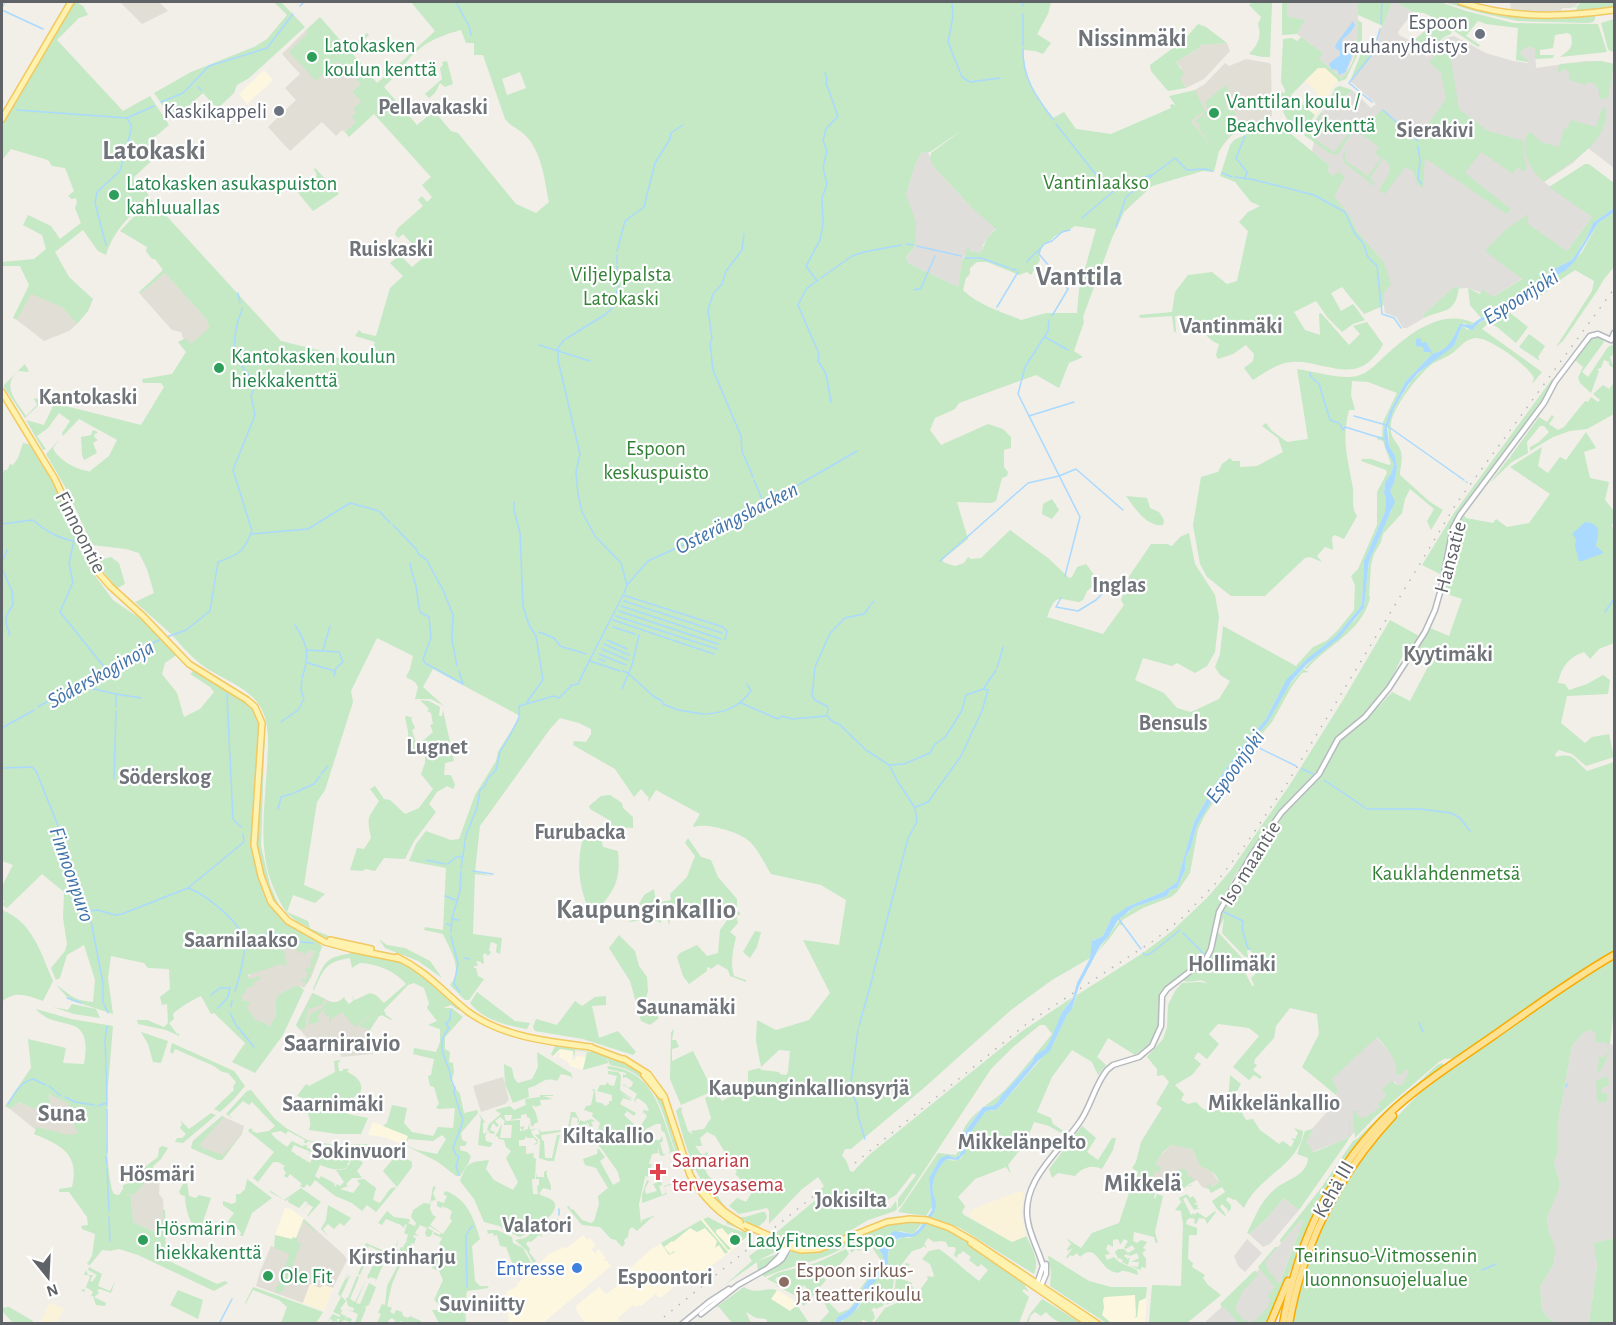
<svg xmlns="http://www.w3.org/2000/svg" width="1616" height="1325" font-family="'Alegreya Sans',sans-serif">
	<rect width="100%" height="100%" fill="#f1efe8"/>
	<g fill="#fef7e0">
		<polygon points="264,70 273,80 247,104 239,94"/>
		<polygon points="562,1048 573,1051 572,1060 575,1060 576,1056 587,1057 582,1070 570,1066 567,1061 559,1057 560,1054 558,1052 555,1058 553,1056 558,1050"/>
		<polygon points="373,1122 408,1136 405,1145 384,1137 368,1135"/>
		<polygon points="285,1208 291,1209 304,1219 295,1242 275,1235"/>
		<polygon points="706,1217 721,1224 740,1230 748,1238 694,1279 690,1279 686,1276 662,1297 658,1297 656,1294 641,1306 640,1305 636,1307 633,1305 618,1318 619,1321 625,1323 585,1323 576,1310 577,1305 599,1287 606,1294 621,1283 621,1277 650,1250"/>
		<polygon points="583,1235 587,1240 590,1238 596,1246 591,1249 597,1255 596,1251 599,1249 606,1259 604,1261 607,1261 611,1266 543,1323 509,1323 506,1292 517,1286 517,1284 549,1254 565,1247 567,1248"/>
		<polygon points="777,1290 792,1299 797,1305 791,1311 771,1299"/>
		<polygon points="1147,1291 1145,1323 1106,1323 1090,1313 1100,1296"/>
	</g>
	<g fill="#e0deda">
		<polygon points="1287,2 1358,2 1358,45 1346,74 1342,78 1319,59 1323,53 1297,34 1304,20 1287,16"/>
		<polygon points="1392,2 1395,2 1413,12 1398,32 1399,35 1415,43 1427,57 1445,38 1454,36 1486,53 1513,61 1528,63 1528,59 1524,58 1520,52 1529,46 1535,49 1536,68 1585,61 1601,61 1614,64 1614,168 1588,148 1573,163 1544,182 1592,217 1567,251 1555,243 1534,271 1493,297 1468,288 1452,289 1423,315 1424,318 1407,328 1403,328 1396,317 1385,313 1383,301 1386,274 1384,262 1356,230 1351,217 1333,196 1334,176 1328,172 1329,165 1312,151 1320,115 1334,99 1345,97 1352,90 1371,108 1376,104 1350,81 1373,53 1381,27 1383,26"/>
		<polygon points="928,152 934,167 969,205 996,228 987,238 983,245 982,252 979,254 969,250 962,260 958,287 908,263 906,259 915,246 906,195 915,165 921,153"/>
		<polygon points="1590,1030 1614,1046 1614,1238 1595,1243 1597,1265 1589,1323 1556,1323 1547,1317 1542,1309 1540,1287 1553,1265 1554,1243 1549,1233 1547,1216 1559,1189 1559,1180 1554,1162 1557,1155 1557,1128 1572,1046 1583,1033"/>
		<polygon points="1376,1037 1393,1056 1397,1070 1406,1069 1410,1071 1405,1080 1403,1084 1398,1085 1394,1081 1392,1095 1349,1138 1312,1152 1306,1143 1313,1130 1312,1129 1339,1098 1336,1095 1338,1090 1332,1079"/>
		<polygon points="1284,1198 1299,1210 1270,1244 1263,1247 1249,1234 1265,1220"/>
		<polygon points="1301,1220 1303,1221 1279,1285 1267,1273 1263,1264"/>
		<polygon points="1247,1239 1262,1253 1245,1272 1238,1266 1234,1256"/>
		<polygon points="1259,1269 1261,1269 1276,1286 1269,1312 1252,1323 1246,1323 1233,1310 1238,1294"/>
		<polygon points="1226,1303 1244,1323 1203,1324"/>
	</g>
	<g fill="#e1ded6">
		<polygon points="120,2 159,2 168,11 142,24"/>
		<polygon points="1510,2 1576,2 1578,4 1570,8 1563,8 1558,13 1544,14 1511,11"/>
		<polygon points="306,30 361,84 352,92 370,110 345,132 342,130 336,136 322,122 290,151 268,127 296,100 285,88 300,74 282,54"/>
		<polygon points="1227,43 1230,51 1204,79 1186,88 1180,78 1181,68 1176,62 1199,48 1199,45"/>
		<polygon points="1246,59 1269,63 1271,65 1272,116 1234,133 1222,146 1217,155 1185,113 1193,91 1205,84 1225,63 1229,66"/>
		<polygon points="165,273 207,320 209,328 191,345 183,338 181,332 172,330 140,294"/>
		<polygon points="30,293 62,307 77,324 69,331 44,341 17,320"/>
		<polygon points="288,940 292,945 301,951 305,953 308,950 320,954 311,978 304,988 298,985 279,994 275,1002 276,1016 269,1027 267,1027 249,1019 234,994 277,943"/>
		<polygon points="312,993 334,1003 341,1011 363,999 378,1018 366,1035 371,1042 373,1054 341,1057 340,1051 337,1050 316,1051 314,1046 296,1025"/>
		<polygon points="503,1077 509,1100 505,1104 481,1112 473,1086"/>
		<polygon points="49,1093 67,1103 72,1111 92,1108 95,1131 67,1136 36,1130 10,1109 18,1102 30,1107 51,1108"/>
		<polygon points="222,1116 244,1126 242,1134 222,1160 218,1160 191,1148 193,1141"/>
		<polygon points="1171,1145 1192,1149 1196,1158 1205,1168 1210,1169 1219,1182 1208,1189 1202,1187 1197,1180 1170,1193 1155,1192 1157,1183 1152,1182 1158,1158"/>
		<polygon points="154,1168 160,1170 159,1194 163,1199 165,1236 133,1222 131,1196 126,1195"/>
		<polygon points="304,1219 344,1255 347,1260 333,1288 320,1288 310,1284 303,1303 256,1286 260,1272 271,1246 291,1253"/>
	</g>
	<g fill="#c5e8c5" fill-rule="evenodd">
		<path d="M76,2L83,6L88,15L79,18L57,40L123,111L150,96L169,125L150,141L160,153L133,178L149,195C131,219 116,224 106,255L98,251L83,230L55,252L69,277L93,299L88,311L77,324L62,307L31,294L17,320L13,318L29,285L20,266H2V262L34,259L46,249L42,235L23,225L28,215L51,226L60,239L81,223L75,208L77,202L76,198L72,199L68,196L74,191L65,168L52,166L48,160L11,149L2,160V122L73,3Z"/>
		<polygon points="274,2 281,2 305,27 249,78 237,85 234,93 217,109 203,93 173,120 154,93 191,72 254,47 267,39 287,15"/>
		<path d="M411,2H1051L1048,14L1037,34L1051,43L1043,54L1035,51L1024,50C1022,77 1037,98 1053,118L1064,112L1076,129L1111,134L1171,108L1170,105L1173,104L1176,106L1169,96L1195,90L1205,111L1197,116L1195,114L1196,117L1191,121L1213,149L1198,127L1200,125L1195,121L1203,115L1208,120L1203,113L1208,110L1205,102L1226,85L1233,100L1226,103L1225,112H1226L1227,106L1230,102L1236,114L1231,116L1232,120L1230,122L1232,121L1239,130L1230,136L1226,119V123L1219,126L1226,124L1229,136L1219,151L1214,172L1203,171L1152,186L1124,212L1112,238L1083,317L1084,322L1074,351L1083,357L1069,363L1059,388L1036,375L959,403L955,409L935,418L930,430L941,445L988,424L1003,429L1011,437V448L1004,450V467L1008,472L1007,476L1002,478L996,501L991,503L957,502L968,539L942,560L945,563L955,566L964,563L968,557L971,559L981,558L1010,530L1048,558L1069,578L1072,577L1077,567L1086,564L1099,581L1087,591L1083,600L1079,602C1057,599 1056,593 1047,617L1103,634L1124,605L1121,600L1130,575L1151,544H1167L1172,546L1180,537L1189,533L1195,564L1215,595L1219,617L1215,652L1207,666L1195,673L1177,663L1172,666L1143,658L1135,680L1164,693L1177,708L1191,712L1219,699L1230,681L1220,675L1215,667L1220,654L1223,626L1296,666L1313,647L1326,641L1337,631L1354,610L1355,585L1351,576L1358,569L1377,525V492L1387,473L1386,470L1361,461L1362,459H1371L1389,465L1391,464L1383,441L1377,439L1378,436L1382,437L1383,422L1397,393L1368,382L1352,381L1351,395L1355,410H1349C1341,442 1348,457 1353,489C1354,498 1351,508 1357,516L1356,518L1344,539L1335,535L1332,537L1333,550L1325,547L1317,556L1322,562L1310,557L1305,558L1265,596H1231L1207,577L1200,564L1193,525L1201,477L1218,472L1222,464L1230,458L1233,461H1240V467L1257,466L1283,452L1278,438L1262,426L1266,423L1272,431L1287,442L1308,439L1297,369C1313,371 1341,380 1357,376C1369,373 1378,362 1387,354C1410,333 1442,308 1474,323L1470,326L1464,323L1458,329L1449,346L1443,350L1430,356L1406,381L1389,413L1384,430L1394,464L1391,474L1385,482L1384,493L1386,499L1385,512L1364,561L1362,603L1359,609L1336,636L1307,660L1285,682L1266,719L1241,748L1216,783L1194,822L1177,882L1163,892L1129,906L1109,923L1103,936L1093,940L1090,958L1052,980L1011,1010L925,1087L851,1149H845L842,1156L846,1160L850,1171L853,1172L869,1155L1021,1032L1073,997L1062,1012L1052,1039L1045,1049L1034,1057L1032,1062L1001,1096C995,1110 991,1103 981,1109L963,1134L964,1139L961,1154L954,1158H940L929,1178L932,1207L926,1216L898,1212L938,1153L956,1155C963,1146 959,1135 966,1125C976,1110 991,1103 1004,1091C1021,1073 1036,1053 1052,1034L1045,1025H1040L1013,1047L991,1069L902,1204L898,1208V1199L916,1175L913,1173L896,1195L884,1202L890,1209L896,1201L897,1209L895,1211L868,1220L848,1232L847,1236C818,1247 800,1248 772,1236L823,1194L821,1189L824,1186L818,1177L801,1190L769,1224V1211L767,1208L739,1214L729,1206L737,1198L746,1202L751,1194L748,1186L735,1174L737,1172L715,1136L707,1132L700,1138L702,1146H695L701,1154H705L706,1152L708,1153C704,1163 703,1173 713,1180L715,1192C694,1184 682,1132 676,1111L680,1107L683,1109L681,1110L688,1131L693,1135L691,1131L704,1129L711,1118L705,1098L716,1092L722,1101L748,1086V1071L760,1068L761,1070L779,1072L780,1074L786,1075L788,1072L790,1051L779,1050L761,1067L756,1041L757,1020L776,1030L809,1020L830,993L803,940L839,945L846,900L821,885L771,874C765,864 758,849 749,841C740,832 705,822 694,827L693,826L700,814L656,790L649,801L648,800L649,798L641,789L634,797L615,769L573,745L574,741L586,742L591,734V729L579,723L560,718L550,729L480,826L475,872L493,876L475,874L473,934L502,938L500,954L496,952L497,944L491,942L489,950L491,952L488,956L485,953L483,955L484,963L481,964V962L476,961L478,966H474V968H476L478,976L484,979L469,1000H465L450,985C464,969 450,950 443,934L424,930L425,927L443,930L446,868L409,861L416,844L426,831L451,840L459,839L475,795L496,761L498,752L520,716L433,669L423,687L444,706L431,699H415L418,687L415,682L406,677L410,669L413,656L377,638L351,691L353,702L325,790L317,802L304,885L325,894L315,903L293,895L287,912L308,921L310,928C288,918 283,910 274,889C257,850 265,807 267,766C268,748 270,729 263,712C252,687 222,680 202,665C191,657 182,646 173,636C161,624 147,613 135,602L154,593L147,569L139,553L126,549L92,545L67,490L46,454L59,440L53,448C57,459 76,470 89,471L90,473V471L109,456L117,440L79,419L63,436L62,433L70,421L59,413L48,428L37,436L46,449L43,450L26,420L44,425L54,404L43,401L25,418L4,387V385L25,364L29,372L18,371C1,387 16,400 26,416L37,405L34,398L141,425L164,387L161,383H143L142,379L172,374L186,352L178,342L186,338L191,344L209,328L207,320L165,273L140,294L139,292L163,270L155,259H152L146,251L147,247L120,231L151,199L281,341L326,352L327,355L339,358L341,356L369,362L375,342L355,336L359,330L362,333L376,336L390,288L403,276L390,263L400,255L412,267L424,257L403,234L398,238L395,234L398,228L423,206L418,200L422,196L427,202L432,197L422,185L431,177L374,114L349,137L345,132L356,122L352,117L356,113L354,108L361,102L369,110L352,92L361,84L334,59L336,62L316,81L289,52L308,33L306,30L320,17L348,49L367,33L369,35L351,52L377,83L396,67L400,71L384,87L417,125L434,111L451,131L458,133L516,204L536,213L549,202C544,178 542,151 524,134C517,128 510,126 505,119L483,55H474V43H466L461,30C438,36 415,46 403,68L399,64L435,31ZM520,72L526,88L507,95L502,79ZM965,128L931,153L930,159L934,167L971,207L996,229L987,238L981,253L970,251L969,248H967L965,257L962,260L958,287L908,263L906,258L915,246L916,222L906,195L915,165L921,153L930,152ZM1075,226L1096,229L1079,290L1077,313H1046L1021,320C1001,311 979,306 963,290L966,278L970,274V268L977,262H987L1019,275L1027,272L1031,275L1040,260L1039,254L1044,244C1052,241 1054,235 1061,233C1067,231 1069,230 1075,226Z"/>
		<path d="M1253,2H1272L1270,57H1262L1249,54C1258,45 1262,37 1258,24L1261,17L1249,5Z"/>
		<polygon points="1282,2 1287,2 1287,16 1305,20 1297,34 1282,35"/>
		<polygon points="1358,2 1392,2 1383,26 1358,15"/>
		<path d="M1395,2H1440L1466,11L1513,23L1598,24L1607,52L1560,57C1569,50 1574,48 1571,35L1567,33L1555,35L1553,48L1540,50V55H1554L1553,58L1535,59V49L1529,46L1520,52L1524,58L1528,59V62L1516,60L1518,28L1486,24L1478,21L1466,36L1480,45L1478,47L1438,20L1424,13L1413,12Z"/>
		<path d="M1444,2C1463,1 1483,11 1502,15C1533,20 1564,19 1595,15V19L1593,22L1587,23L1518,21L1481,13Z"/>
		<polygon points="1581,2 1614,2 1614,7 1572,11 1577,9 1577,7 1562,8 1577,6"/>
		<polygon points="1614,19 1614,52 1610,51 1608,49 1601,23"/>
		<path d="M1358,20L1362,23V45L1346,79L1338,82L1337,79L1325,68H1318L1291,95L1315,115L1302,134C1286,121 1280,112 1281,92L1285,93V90L1281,82L1283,39L1292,38L1297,41L1301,37L1323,53L1319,59L1342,78C1357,63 1358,41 1358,20Z"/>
		<polygon points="1437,21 1452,31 1451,34 1444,37 1426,54 1414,40"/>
		<polygon points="1198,24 1206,27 1227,43 1200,45 1199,48 1176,62 1184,74 1180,78 1186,88 1168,91 1151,71 1150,65 1184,40"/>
		<path d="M1375,40C1377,56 1360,70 1350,81L1366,41Z"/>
		<polygon points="1444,47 1447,49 1448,54 1450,54 1459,109 1488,131 1524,141 1524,158 1527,166 1524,172 1518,167 1513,174 1481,152 1465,173 1511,209 1506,214 1425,158 1423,188 1417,183 1413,171 1405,167 1385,194 1379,190 1390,172 1390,166 1383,158 1370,178 1375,184 1374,186 1343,162 1343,155 1348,148 1345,157 1346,161 1368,176 1381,158 1375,153 1379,147 1360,133 1382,109 1417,140 1446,99 1441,73 1429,62"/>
		<polygon points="447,61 453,84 445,87 440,83 435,93 429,98 425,94 442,79 440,68 443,65 442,62"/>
		<polygon points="1601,61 1614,64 1608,98 1600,99 1598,87 1595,87 1596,84 1587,82 1586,85 1569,80 1569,71 1563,69 1560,73 1557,71 1560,64"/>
		<path d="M1340,86L1352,90C1343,100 1343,94 1334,99C1320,106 1318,126 1315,139L1334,152L1350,132L1351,134L1337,155L1329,153L1304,135L1329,102L1335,88Z"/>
		<path d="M1602,108L1606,109C1609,145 1566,164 1544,182C1530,169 1520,153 1527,134L1531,132L1541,142L1559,147L1564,128L1567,129L1571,120L1596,127Z"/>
		<path d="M1275,121L1329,165L1328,172L1334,176L1338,171L1345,177L1334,196L1351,217L1356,230L1384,262L1391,284L1384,293L1383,306L1364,314L1342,287L1331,293L1341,311L1353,304L1365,320L1353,324L1342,332L1328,318L1316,301L1294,312L1305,330L1320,335L1319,314L1321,313L1349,345L1360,334L1353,326L1367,322L1383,344C1381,349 1377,354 1373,358C1350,383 1319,359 1291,362C1277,363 1265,373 1253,380L1244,368L1253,361L1254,354L1246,345L1233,354L1218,359L1216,355L1219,344C1200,338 1201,313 1175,316L1176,332H1174L1172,316L1140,318L1139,315L1172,312L1175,292L1188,275L1212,272L1227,284L1237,281L1248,231L1239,222L1248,212L1260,206L1251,202L1235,182L1220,176L1230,145L1234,140Z"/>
		<polygon points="1585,164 1589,164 1614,183 1614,208 1593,223 1586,239 1572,260 1554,269 1551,277 1545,283 1524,290 1498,309 1481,318 1470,305 1468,288 1480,294 1483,290 1493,297 1522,279 1485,251 1505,230 1528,214 1528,224 1567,251 1592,217 1549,187"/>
		<polygon points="315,168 339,194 313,211 295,189 299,182 313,181 317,175 314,169"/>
		<polygon points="1614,212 1614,267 1604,279 1597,291 1563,341 1556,347 1592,291 1594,281 1575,270 1554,284 1549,290 1540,296 1522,296 1551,282 1557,275 1567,269 1582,252 1598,223"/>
		<path d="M1454,287H1459C1455,315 1445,308 1424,318L1423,315Z"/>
		<path d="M1504,308L1528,327L1516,343L1497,327L1488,323L1482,329L1542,372L1532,384L1534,378C1528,365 1488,336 1475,338C1465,340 1463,344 1456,350C1449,357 1440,359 1432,364C1419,374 1393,407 1391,423C1389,441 1399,441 1401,452C1403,459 1400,468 1400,475L1430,502L1443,510L1431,530L1427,521L1434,509L1410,489L1405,499L1402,513L1383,534L1381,542L1374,554L1371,565L1369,596L1370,598C1362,632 1327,645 1307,669L1304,668L1355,620L1364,608L1369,561L1382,529L1392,510L1390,491L1394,481L1397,467L1395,456L1389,446L1388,423L1394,408L1412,380L1428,364L1454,346L1462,326L1468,330Z"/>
		<polygon points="1529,334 1545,346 1538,357 1540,361 1519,347"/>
		<polygon points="1597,337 1602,339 1604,342 1582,372 1588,377 1608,347 1614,344 1614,354 1610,357 1614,368 1609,365 1609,362 1604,360 1601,368 1597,369 1599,371 1591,393 1580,383 1578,378 1583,367 1575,360 1590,340"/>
		<polygon points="1552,379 1554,381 1543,401 1457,515 1450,527 1442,575 1422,565 1454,513"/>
		<polygon points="1614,383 1614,414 1587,429 1570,431 1553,437 1530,451 1530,447 1539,442 1549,432 1544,426 1540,426 1527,442 1528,453 1512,462 1490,483 1508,459 1511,458 1510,457 1539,417 1547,422 1552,415 1554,417 1549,424 1558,430 1564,427 1585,401 1588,402 1591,397 1598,402 1600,400 1593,394 1603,385 1609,389"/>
		<polygon points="93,430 98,432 94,435 95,438 98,440 93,443 97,453 84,460 82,455 81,437 91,435"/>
		<path d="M1586,432L1596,448L1584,452L1590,478L1609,482L1605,500L1614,511V521L1612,525L1614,533V643L1599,649L1590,659L1584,652C1569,657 1561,667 1558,683L1565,684L1569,690L1587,684L1603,675L1610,680L1608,694L1567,696L1561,723L1585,743L1592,737L1609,734L1614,757L1586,766L1572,754L1559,750L1555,754L1556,757C1574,752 1574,760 1587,771L1614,762V953L1458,1058L1444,1059L1439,1062L1375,1117L1355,1138L1353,1111H1357L1356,1113L1361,1118L1363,1117L1365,1118L1380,1107L1378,1104L1386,1096L1385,1092L1381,1091L1391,1081L1398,1085L1403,1084L1409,1071L1406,1069L1403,1074L1396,1075C1399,1060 1386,1048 1377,1037L1332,1079L1338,1090L1336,1095L1302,1067L1319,1034L1317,1014L1290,1008L1276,1026L1274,1038L1255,1059L1254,1063L1257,1065L1253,1070L1262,1077L1260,1079L1254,1075L1249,1080L1233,1067L1259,1036L1249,1028L1218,1024L1209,1034L1219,1044L1207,1059L1198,1052L1194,1058L1201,1064L1192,1075L1175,1085L1184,1094L1181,1100L1188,1104L1196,1102L1203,1109L1214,1112L1222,1104L1229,1090L1230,1075L1241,1084C1230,1102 1237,1103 1246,1120L1253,1119L1260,1130L1279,1144L1283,1141L1291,1147L1294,1141L1291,1138L1295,1139L1298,1133L1294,1128L1303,1131C1300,1165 1258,1176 1244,1208L1235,1199L1234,1200L1228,1197L1226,1200L1231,1205V1209L1227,1213L1228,1210L1222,1204L1220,1207L1226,1215L1225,1216L1217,1209L1212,1201L1225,1192L1222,1187L1211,1193L1207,1186L1210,1184L1212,1187L1219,1182C1216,1172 1209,1170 1200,1166L1192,1149L1171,1145C1164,1151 1159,1155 1156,1165L1161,1167L1160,1172L1155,1171L1152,1181L1157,1183L1155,1192L1134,1187L1138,1172L1132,1168L1136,1162L1141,1142L1162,1108L1156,1104L1169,1082L1163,1075L1157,1076V1069L1147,1057L1163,1039L1167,1027L1168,1005L1175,991L1182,983L1200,982L1207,983C1200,977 1191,984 1183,981L1210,957L1217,931L1242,958L1244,962V970L1252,986L1254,985L1251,978L1257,972L1255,965L1257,959L1249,949L1247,950L1248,957H1245L1222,933L1224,918L1219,928L1218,926L1222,913L1274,830L1229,899L1241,873L1284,811L1320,775L1336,743L1380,705L1392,692L1410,701L1430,663L1415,650L1424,639L1430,628L1449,636L1462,599L1444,593L1456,529L1464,515L1466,518L1493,523L1496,519L1507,527L1529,523L1550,494L1510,467L1542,447L1538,466L1548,473L1560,457L1566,460Z"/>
		<path d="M23,443L32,445L58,489L96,577L113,600L151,626L178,654L165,663L162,674L177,693L184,717L200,709L214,692L210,687L190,674L194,670L246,701L253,708L260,723L254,853L272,907L284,921L318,941L322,947L307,984L302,981V979L305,980L308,972L305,971L306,968L309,969L312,962L309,959H312L315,952L308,950L306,955L301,951L300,954L288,940H285L284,938L283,939L276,940L273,932L266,934L268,941L265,943L266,946L281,941L278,944L283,946L287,964L282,967L284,963L248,975L249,980L259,976L260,979L253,983L254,986L245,989L247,992L241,995L243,1001H249L250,1004L247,1006L249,1010L245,1012L250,1011L254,1019L267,1024V1027H269L276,1016L275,1002L279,994L298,985L304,990L283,1035L255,1073L232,1062L245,1043L214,1013L211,1014L201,996C194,999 177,1009 173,1014L174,1019L169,1023L177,1034L179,1033V1036L166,1030L138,1024L137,1020H147L164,1027L168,1023L167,1004L162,1005L160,997L170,989L169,969L148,968L144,963L111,956L108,978L113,1014L70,1000L56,985C72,995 71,1000 93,1002L95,980L84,945L67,955L60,978L56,980L51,968L65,951L67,944L63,918L64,892L42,874L7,908L2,905L4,901L2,899V886L13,865L2,861V478L4,470H7L10,464L13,465L18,458Z"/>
		<path d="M1126,496L1147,498L1150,508L1159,512L1164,520L1163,525C1146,527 1135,508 1126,496Z"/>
		<polygon points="1052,499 1059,510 1052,519 1042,514 1043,504"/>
		<polygon points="111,557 119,563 125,584 118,588 112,583 96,561"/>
		<path d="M1390,620L1419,636L1401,659L1386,690L1357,722L1336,736L1320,768L1281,810L1235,875L1217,912L1210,947L1206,956L1162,991C1156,1005 1162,1018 1158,1032H1156L1149,1044L1135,1055L1108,1038L1097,1057L1106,1065L1098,1075L1092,1062L1072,1050L1052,1077L1037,1112L1051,1118L1053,1124L1065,1132L1063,1134L1049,1126L1034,1122L1026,1142L1008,1165L1011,1174L1006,1167L975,1179L958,1197L965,1206L962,1212L964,1215L1012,1242L1026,1236C1032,1248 1040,1261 1034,1274L960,1228L930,1217C940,1201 933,1203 932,1190C932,1178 938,1166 947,1159C969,1167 964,1142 971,1131C975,1123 981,1117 986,1111H993L1001,1105L1053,1045L1067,1015L1072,1009L1077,995L1143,953L1172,931L1207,898L1231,870L1289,786L1343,700Z"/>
		<polygon points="1303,669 1309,672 1302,673 1292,686 1272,722 1253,744 1253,747 1251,747 1205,815 1198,829 1190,873 1177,892 1171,897 1143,908 1122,920 1122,925 1119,925 1109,939 1096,954 1123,915 1128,913 1134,907 1167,896 1170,890 1177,888 1185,870 1186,857 1191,847 1197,825 1207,806 1235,762 1262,729 1287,688"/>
		<path d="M420,700L429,701L440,707L439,716H442L443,710L454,761L445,763L444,775H451L455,785L453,789L447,786L437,792L429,804L436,812L414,841L405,859L384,858L375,871L366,869L362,871L350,870L357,848L364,849L371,838C367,816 367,820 379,801L370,789L375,786L384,799L390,800L405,814L419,808L433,789L421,774L425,763V755L408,753V731L405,717L407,716L413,718L411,719L415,728L412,730L417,746L433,732L430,725L433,724L431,713L427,711L429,709Z"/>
		<path d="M265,724L261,846L270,885L281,910L288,917L297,923L336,939L335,941C320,935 303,929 289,919C267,903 257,865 256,839Z"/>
		<polygon points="610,795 622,803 623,808 633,817 633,828 612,827 609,820 590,809 589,806 601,796"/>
		<path d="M572,824L599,831L603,847L618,851C621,883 614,889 596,913L589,910C578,885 576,860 584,835L571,830Z"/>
		<path d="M688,838L701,857L711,860L718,877L737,899V911L740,912V915H736L738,923L730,932L736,937C733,950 730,963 734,976L746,980V982L730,976L728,970L718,964L711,969L709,967L707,968V971L689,984L683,976L677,957L680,953L697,945L707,956L718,953L720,930L731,915L718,903L678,910L679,917L676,918L675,911L669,912L670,924H669L666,913L660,915L661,923L652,919L629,922L644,895L654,889L656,903L671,900L670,894L687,877L695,856L685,843Z"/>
		<path d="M2,910C33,922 41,954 53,981L43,1001C28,996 16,990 3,1001L2,998Z"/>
		<polygon points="755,931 761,932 757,947 750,958 743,952"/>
		<polygon points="619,935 635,951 639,966 647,977 648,991 643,1008 646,1014 653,1012 659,1018 650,1025 641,1021 630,981 609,948"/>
		<polygon points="379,939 387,945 405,948 430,961 442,978 418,961 385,948"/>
		<path d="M352,953L397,959L423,974L461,1008L458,1010L451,1005L443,1008H452L463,1017L445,1037V1049L450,1052L449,1062L453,1063L454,1072L451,1083L460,1094L464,1113L477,1110L478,1113L461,1133L462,1140L467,1142L465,1146H460V1150L467,1152L471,1156L468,1164L460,1176H456L438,1162L405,1145L408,1136L383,1126L387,1123L392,1105L407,1108L404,1123L412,1132L433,1136L438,1127L453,1128L455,1108L438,1109L436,1107L439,1104L434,1087L430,1086L428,1076L431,1075L434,1059L413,1054L414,1048L436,1052L440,1042V1029L428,1025L437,1021L427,1008L429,1003L424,988L414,983L408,985L384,1010L386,1015L392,1019L391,1020L382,1015L378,1017L370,1030L359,1026L374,1013L355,1027L342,1012L331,1019L330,1026L329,1019L332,1011L331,1016L325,1015L324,1012L326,1006L317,1017L320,1021L308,1025L310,1014L322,1008L327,1001C336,1003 338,1003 345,996L344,998L349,1004L354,1000L351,995L355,1000L370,993L376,995L384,1003L406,984C394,970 377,964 360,963L352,968L350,958C326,962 324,968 314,990L313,989C325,963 322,958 352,953ZM442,1135L446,1139L437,1154L417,1150L406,1145L408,1139L433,1141Z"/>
		<path d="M1614,958C1614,985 1616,1063 1596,1075L1598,1073L1597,1068L1599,1064L1598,1057H1603L1609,1052V1045L1604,1042L1599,1043L1596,1042L1595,1033L1590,1030L1583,1033L1572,1046L1557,1128V1155L1554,1162L1559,1180V1189L1547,1217L1549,1233L1554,1243L1555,1253L1553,1265L1540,1287L1542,1309L1547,1317L1556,1323H1293C1305,1236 1356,1157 1417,1096C1440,1073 1478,1050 1505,1032C1542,1007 1577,981 1614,958Z"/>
		<path d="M477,992L515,1021L530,1023L527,1029C507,1025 484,1021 470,1003Z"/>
		<polygon points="313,993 325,999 322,1005 308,1009 305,1029 299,1029 296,1025"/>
		<polygon points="606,996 606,1005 592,1006 599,1038 618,1031 636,1052 633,1055 583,1039 535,1031 533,1027 536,1019 557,1025 575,1001 582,1006 595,997"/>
		<polygon points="72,1004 96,1009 100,1018 74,1014 53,1007 68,1010"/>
		<path d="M36,1009L71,1019L113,1026C109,1079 101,1138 112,1190L114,1194L119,1195L123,1189V1185L130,1183L138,1172L158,1157L159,1148L162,1146L168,1148L161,1159L153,1166V1173L151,1174L149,1172L147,1174L150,1176L135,1194L126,1195L131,1196L133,1222L162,1235L163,1210H165C166,1222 164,1252 169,1261L217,1284L225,1281L228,1283L214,1291L138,1255L119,1249L110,1251L102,1250L90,1265L87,1264L92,1256L95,1234L82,1229L81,1226L88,1225L87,1217L69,1192H59V1189L72,1187C80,1154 61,1145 34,1134L37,1127L69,1135L78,1133L77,1129H75L72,1113H75V1111H72L67,1103L49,1094L51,1108L49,1111L30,1107L19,1102L10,1109L5,1106L31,1068L28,1039L66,1048L63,1063L84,1064C94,1008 56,1034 36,1009Z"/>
		<polygon points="674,1029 672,1040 676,1040 679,1047 672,1049 672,1061 693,1051 713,1091 681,1105 670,1079 671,1032"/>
		<polygon points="141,1032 168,1041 161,1063 153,1062 148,1044"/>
		<polygon points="172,1043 234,1071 245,1086 233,1100 220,1112 214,1109 234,1090 233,1087 236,1082 228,1073 222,1072 214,1066 175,1049 173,1054 170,1052"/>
		<path d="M556,1045L590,1052H600L624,1061L642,1075L658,1094L667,1109L673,1138L678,1144L686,1169L681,1166C678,1155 673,1146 670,1135C660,1101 650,1071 610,1065L607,1058L608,1063L583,1070L587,1052L575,1050L574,1058L573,1051L560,1049L553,1056L551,1054Z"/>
		<path d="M537,1052L571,1073L573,1079L570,1076L561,1074L557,1081C542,1076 541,1086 528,1088L529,1097L513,1103L505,1084L504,1064L512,1068L514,1078L518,1083L532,1079L538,1067Z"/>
		<path d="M341,1060L338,1063L339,1071H343V1069H349L347,1072C355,1075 365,1083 360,1093H358L345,1107L348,1114L368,1118L361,1134H337L309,1130C314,1118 303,1111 307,1099L297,1096L306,1084L309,1086L335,1072L334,1061Z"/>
		<path d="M1442,1063L1446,1067C1421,1087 1390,1109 1368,1132C1317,1187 1298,1258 1268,1323H1238L1225,1307L1223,1309L1220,1304L1254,1271H1256L1259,1277L1257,1276L1242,1292L1235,1309L1244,1320L1250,1322L1256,1320L1269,1306L1268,1304L1271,1300L1267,1296L1275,1287L1258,1267L1275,1247H1278L1265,1262L1269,1272L1276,1279V1282L1280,1283L1303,1221L1301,1220L1281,1243L1280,1240L1321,1188L1353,1141L1358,1138L1388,1108L1419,1082L1437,1065Z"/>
		<path d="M607,1066C657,1071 660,1114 675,1151L668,1153L670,1151L665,1133L661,1130V1124H656L646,1129V1136L653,1137L654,1140H660L662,1136L663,1141L660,1143L663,1154H666L662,1156L659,1154V1146L658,1153L652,1154L649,1164H652L647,1178L646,1175L645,1177L639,1204L641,1224L642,1220L653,1216L654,1218L652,1217L637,1231L632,1227L629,1230L628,1237L624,1240L625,1244L622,1247L616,1240L611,1239L600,1227L582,1225L567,1207L569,1206L571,1210L573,1209L582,1220L591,1223L594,1221L599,1204L598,1196L608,1188L596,1168L585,1165L583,1159L597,1154L598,1148L605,1157L600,1161L613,1185L620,1181L618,1172L601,1148L594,1141L592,1142L582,1138L585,1132L580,1131L577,1135L581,1137L583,1134L581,1132L583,1133L580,1138L567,1133L571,1112H575L579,1119V1122L577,1123L578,1118L572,1117L569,1134L575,1133L580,1120L585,1122V1121L591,1119L595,1121L591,1122L593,1126L589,1127V1124L586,1122L588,1126L586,1129H590L586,1132L588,1135L587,1137L591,1139L598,1131L600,1123L592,1116L593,1113L584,1110L586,1106L591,1105L594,1091L592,1090L593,1089L595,1090L596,1102L602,1103L605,1106L609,1104V1101H612V1095L597,1091L600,1085H605L608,1082L609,1085L614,1086L617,1076L608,1074V1071L618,1072L621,1075L620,1090L631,1098L633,1097L631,1099L620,1092L632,1101L623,1098L620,1104L636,1113L634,1116L627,1111L624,1115L638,1128L640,1127L647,1116L644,1112L642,1115L644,1109L646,1111L649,1110L646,1104L638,1098L635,1100L636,1104L634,1100L637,1094L624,1085L622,1087L624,1084L629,1088L632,1086L633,1082L626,1077L623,1078V1074L626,1075V1073L608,1069Z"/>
		<polygon points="1606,1076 1608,1078 1609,1085 1602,1088 1602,1093 1607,1093 1607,1101 1599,1103 1597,1101 1596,1081"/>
		<path d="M251,1090L275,1119L286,1128L307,1140L334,1145L333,1148L331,1145L330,1148L327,1147V1145L308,1141L307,1143H304L305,1140L288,1131L286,1134L281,1131L271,1133L275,1138L287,1147L292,1141L302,1146L307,1145V1148L325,1152L327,1150L325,1153L311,1152L294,1145L291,1151L296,1154L295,1156L297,1155L310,1163L313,1157L308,1153L325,1155L324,1159H327L329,1151H338V1155H333V1159L349,1160V1163H347L348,1166C340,1173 328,1168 320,1165L315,1176L319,1179L321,1176L334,1183L335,1187L337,1184L340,1186L344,1182L336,1170C345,1170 348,1169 351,1160H360L363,1163L357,1171L362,1178H352L346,1184L348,1186L340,1189L353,1193L360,1184L357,1180L364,1179L376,1188L373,1200L380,1203L390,1189L394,1187L396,1188L376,1212L367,1205L362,1211L352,1203L335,1196L315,1180L310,1187L307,1184L304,1188L300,1186L302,1184L290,1174L287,1178L284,1176L286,1173L283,1168L285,1166L278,1162H273L258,1182L253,1178L274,1152L248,1131L250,1128L253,1130L258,1124L252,1131L257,1133L269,1131L275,1126L252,1102L249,1105L243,1101L229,1115L233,1119L226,1114L247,1091Z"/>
		<path d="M540,1095H553V1096H543L553,1099L540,1100L541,1105L535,1107L534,1105L532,1106L536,1113L538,1122L534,1124V1126H531L530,1118H528L526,1114L521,1115V1118L511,1120L512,1115H504L506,1121L520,1120V1131L528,1130H522L520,1127L524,1126L523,1130L528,1129L529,1123L530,1130L538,1128L541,1132L561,1130L560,1132L541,1135L542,1140L544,1141L545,1158H552L557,1135H560L554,1161H548L539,1158L540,1140L535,1135L540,1134L538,1128L531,1131L533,1136L538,1140L537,1144L533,1145L537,1142L534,1138H527L526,1136L524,1140H519V1146H526V1154L534,1153L533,1157L536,1159L535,1179H532L533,1194H538L537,1186L539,1185V1179H536V1173L537,1177H544V1172L547,1170C545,1178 552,1182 551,1190L543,1188L539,1194C543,1197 550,1197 554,1202C562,1213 527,1235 519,1237L499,1226L484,1222L474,1199L460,1181C467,1161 471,1162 489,1160L486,1169L494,1180L513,1190L518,1182L506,1158L511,1151L506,1147L504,1140L499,1139L497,1136L495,1137L502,1124L500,1138H511L512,1125H504V1130V1123L505,1121L500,1117L495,1121L499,1125L497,1127L493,1123L490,1130L495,1132L494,1134L487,1132L485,1136L486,1141L493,1143L490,1147L478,1145L481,1119L479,1114L485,1122L483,1123V1133L485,1134L486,1132H490L487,1130L489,1124L501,1114L495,1110L510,1106L514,1110L526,1105L525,1099L540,1097Z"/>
		<polygon points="211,1113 216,1115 183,1143 175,1142 177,1138 182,1138 186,1134 180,1128 182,1124 180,1120 189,1129"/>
		<polygon points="222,1116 224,1117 200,1144 202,1148 223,1155 242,1133 222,1160 218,1160 191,1148 193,1141"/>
		<path d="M1348,1116C1351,1126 1352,1133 1347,1142L1299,1210L1284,1198L1265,1220L1249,1234L1247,1233C1256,1216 1259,1203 1275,1189C1287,1179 1307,1176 1308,1158L1297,1154L1305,1131L1312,1129L1313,1130L1306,1143H1308L1312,1152L1317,1151L1348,1138L1350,1128Z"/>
		<path d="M1082,1126L1096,1138L1087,1152L1098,1160L1112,1138H1116L1113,1150L1102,1169C1091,1164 1082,1168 1075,1176L1058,1173L1052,1178L1049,1169Z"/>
		<polygon points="366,1144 396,1152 412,1162 412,1167 397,1187 383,1171 393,1159 384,1152 374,1163 383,1152 379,1148 363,1159 356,1155 358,1153 364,1153 364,1146 345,1145 344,1147 338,1147 337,1145"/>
		<polygon points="1178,1169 1187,1170 1188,1177 1191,1176 1194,1181 1186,1186 1191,1185 1192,1186 1187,1186 1176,1194 1180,1189 1165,1193 1167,1185 1176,1186"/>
		<polygon points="247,1179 272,1198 252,1213 243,1236 240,1236 241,1233 238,1229 224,1227 234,1213 223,1205 223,1201 232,1204 236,1202 236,1194 240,1194 245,1189"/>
		<polygon points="647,1180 649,1181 645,1189 646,1194 657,1191 653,1184 661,1181 662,1185 659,1186 662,1195 666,1193 664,1187 664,1186 676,1182 679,1190 673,1192 677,1189 675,1183 664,1187 667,1194 670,1193 642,1203 642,1195"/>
		<path d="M700,1181L709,1191L716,1193C720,1201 731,1216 741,1217C748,1218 757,1212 765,1212L767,1217L765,1221L735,1247L734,1245L743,1238L732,1232L728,1235L722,1228L716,1230V1233L731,1249L728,1250L703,1219L708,1217L721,1224L743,1232L744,1230L727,1224L725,1219L744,1229L746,1224C727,1212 713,1199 700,1181Z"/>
		<path d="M187,1183L189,1196L196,1198L199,1195L211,1198L199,1233C190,1225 185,1208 185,1196L181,1195L179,1192L183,1184Z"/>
		<path d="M433,1186L436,1187L433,1193L436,1200L431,1201L430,1209L433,1215L436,1217L430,1225L443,1234L452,1221L450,1218L452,1211L445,1207L443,1209L444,1205L441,1208L437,1206V1201L444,1203L447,1196L443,1194L446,1191C468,1200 474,1219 480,1239L472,1246L475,1281L480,1286H487L489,1288L467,1291L465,1304L466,1323H439L432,1310H438L440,1305L434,1300L443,1280L439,1271L432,1268L443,1246L439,1244L442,1238L433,1234L434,1232L440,1235L441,1233L429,1226L428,1228L433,1231L431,1236L427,1237L425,1233L427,1228L420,1225L415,1233L419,1236L414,1235L413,1237L416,1238L414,1244L410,1243L413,1246V1248L409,1247L406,1253L427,1265L394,1250L399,1237L396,1248L399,1251L401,1247L405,1248L403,1247L406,1242H408L406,1241L408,1235L404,1233L407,1225L405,1224L404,1228L401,1225L386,1219L382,1225L378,1223L387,1211L394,1217L409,1219L410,1221L408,1223L415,1226L416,1223L411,1217L413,1210L424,1203L430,1204Z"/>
		<polygon points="301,1188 321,1202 309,1215 310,1217 306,1214 308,1215 313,1207 308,1204 302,1211 308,1203 305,1201 299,1208 288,1202 289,1198 286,1201 270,1192 272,1189 271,1191 284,1200"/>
		<path d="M1130,1190L1155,1193L1154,1198L1155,1199L1157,1194L1163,1196L1155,1232L1158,1243L1155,1242L1154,1237L1134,1232L1133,1241L1137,1243L1141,1240L1147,1242L1143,1248L1146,1250L1142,1253L1146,1259V1268L1141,1267V1270L1130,1266L1138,1267L1139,1262H1131L1139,1258L1137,1253L1130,1256L1128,1253L1129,1256L1126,1254L1124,1256L1128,1259L1130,1257L1128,1265L1122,1262L1123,1260L1119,1258V1256V1260L1115,1252L1118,1249H1124L1128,1253L1135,1249L1132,1245L1126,1249L1124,1248L1128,1241L1124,1239L1121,1244H1120L1118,1239L1113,1240V1247L1108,1244L1106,1249L1110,1254L1105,1255L1107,1260L1114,1257L1119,1262L1137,1270L1138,1275C1134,1274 1128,1271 1124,1271C1118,1271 1121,1274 1114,1272C1099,1268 1096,1241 1080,1257L1077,1253L1073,1256L1070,1255L1068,1258L1066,1257L1073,1248L1068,1251L1067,1249L1071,1244L1066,1238L1081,1248L1092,1233L1119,1223Z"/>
		<polygon points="1187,1194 1190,1198 1193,1196 1197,1202 1194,1204 1198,1205 1197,1208 1200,1208 1194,1210 1186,1197 1183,1199 1191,1215 1194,1213 1195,1215 1197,1212 1206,1218 1215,1211 1216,1212 1207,1224 1205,1219 1199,1218 1196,1224 1194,1223 1195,1219 1190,1218 1187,1220 1186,1224 1197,1228 1197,1235 1189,1235 1188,1259 1193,1263 1192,1267 1205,1275 1203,1278 1208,1285 1221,1295 1187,1323 1149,1323 1152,1285 1181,1286 1183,1224 1181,1211 1175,1210 1182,1201 1180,1201 1179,1198"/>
		<polygon points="328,1205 351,1218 344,1226 340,1223 334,1229 328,1224 323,1229 329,1237 321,1229 326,1220"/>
		<polygon points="304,1219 315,1230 312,1232 313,1230 303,1221 297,1238 298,1243 301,1243 283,1291 278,1293 275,1292 289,1256 288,1253 275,1248 274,1249 275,1235 292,1239 293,1237 296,1238 303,1220"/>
		<polygon points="550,1219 565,1219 563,1220 567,1220 570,1223 568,1224 565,1221 563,1224 560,1225 561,1228 557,1225 557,1228 549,1234 545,1231 542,1231 540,1233 543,1237 539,1235 531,1242 528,1241 526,1244 530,1249 529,1252 536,1261 533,1263 527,1251 515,1240 525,1238"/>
		<polygon points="701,1220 728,1252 725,1254 719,1245 715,1248 717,1241 705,1228 697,1232 690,1228 673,1242 672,1241 664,1247 670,1254 674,1251 675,1252 669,1255 661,1243"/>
		<path d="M908,1221L923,1222L913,1234L900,1231L880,1251L883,1256C884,1275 871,1272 864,1286C858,1301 853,1310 837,1317L835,1323H819L829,1312L823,1300L816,1296L819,1292L839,1313L849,1309L853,1304L860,1289L868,1278L881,1266L882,1262L869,1243L859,1251L856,1249L851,1253L849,1239L886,1225Z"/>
		<path d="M927,1223L950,1231L963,1239L1026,1284L1025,1286L1029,1292L1024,1289L1022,1291L1029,1297L1019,1323H874L885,1308L911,1297L917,1290L919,1291L928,1279L927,1276L933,1277L934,1275L930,1264L922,1259L929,1251L939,1249C954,1259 965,1271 979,1281L988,1270L981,1264L978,1267L969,1260L971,1257L963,1251L960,1254H958L957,1258L954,1255L956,1249L954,1247H948L946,1242L941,1241L934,1242L928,1238L924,1244L927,1248L923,1246L922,1248L912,1251L898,1269L894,1277L893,1287L883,1306L876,1309L874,1307L871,1311H873L875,1318L871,1323L863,1320L860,1323H840L858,1308L873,1283L888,1268C889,1251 885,1245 903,1237L910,1238L924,1227Z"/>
		<polygon points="487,1230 497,1230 512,1237 513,1243 523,1248 532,1264 516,1273 506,1247 500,1246 497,1235 494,1236 493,1233 488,1234"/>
		<polygon points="1614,1238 1614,1323 1589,1323 1597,1265 1594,1243"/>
		<path d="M847,1240L846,1246C819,1263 793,1264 765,1277L761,1274L782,1262L792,1251H802Z"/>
		<polygon points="769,1242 778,1246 779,1250 757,1261 780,1253 772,1263 758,1271 757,1262 726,1284 752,1261 749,1256"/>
		<polygon points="366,1243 403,1259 392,1284 387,1306 392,1308 390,1312 394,1314 396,1310 402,1312 403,1316 408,1318 410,1316 421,1321 420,1323 407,1323 400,1321 398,1323 394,1323 395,1320 391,1318 387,1323 377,1323 381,1314 378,1313 382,1304 385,1305 387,1286 398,1265 395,1263 397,1259 400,1258 391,1255 385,1260 382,1258 383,1253 369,1246 363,1257 366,1254 384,1262 376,1281 375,1282 376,1279 370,1277 369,1279 367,1277 373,1265 366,1262 360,1275 358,1274 364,1261 358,1258 351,1270"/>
		<polygon points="846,1249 849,1254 830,1276 821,1269 818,1272 826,1280 804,1306 798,1300 808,1290 804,1285 794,1295 775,1285 785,1287 788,1285 790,1280 787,1281 785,1279 777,1277 775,1280 779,1285 767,1279 777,1273 816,1263"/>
		<polygon points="1049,1256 1089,1281 1111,1287 1147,1287 1146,1298 1139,1301 1137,1317 1134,1318 1136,1316 1135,1295 1105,1297 1103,1299 1104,1308 1102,1315 1110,1322 1106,1323 1050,1286 1051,1272 1048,1257"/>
		<polygon points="906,1263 910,1264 901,1275 902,1279 912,1283 911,1285 914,1289 909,1295 886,1305 895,1288 896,1275"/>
		<polygon points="89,1267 102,1274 98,1286 110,1291 115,1281 111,1293 100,1289 97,1290 99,1293 94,1297 106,1303 105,1306 96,1305 93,1296 91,1296 93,1292 86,1287 84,1292 81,1290 85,1289 90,1277 88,1275 84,1275 86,1270 88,1275 93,1275 90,1281 92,1282 97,1275 88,1270"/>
		<polygon points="348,1273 346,1280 351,1274 341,1296 346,1301 340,1309 342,1310 341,1314 346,1316 345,1319 347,1317 352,1319 351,1322 355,1323 358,1314 346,1309 353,1311 354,1308 348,1306 346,1298 348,1298 357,1276 359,1277 350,1299 355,1302 366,1280 356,1303 360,1304 369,1283 376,1287 369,1305 365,1307 366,1309 360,1323 352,1323 344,1320 341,1323 338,1322 340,1319 337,1319 337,1322 335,1321 331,1323 333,1320 330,1319 326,1323 333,1314 340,1317 340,1315 333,1312 341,1297 338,1294"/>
		<polygon points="253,1287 323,1312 316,1323 281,1323 287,1307 279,1300 253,1290 246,1303 248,1304 245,1303"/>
		<path d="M744,1287C756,1295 765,1287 777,1290L771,1299L790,1311L797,1305L809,1323H768L766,1319L756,1318L746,1312L751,1323H732L719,1307H716Z"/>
		<polygon points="178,1290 203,1300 198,1319 170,1305"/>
		<path d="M1042,1299L1081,1323C1064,1324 1058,1325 1046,1312L1041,1316L1035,1312L1031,1315L1028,1323H1026L1030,1314Z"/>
		<polygon points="2,1302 3,1308 9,1307 33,1321 32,1323 13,1323 2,1311"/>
	</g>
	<g fill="#fbf3d9">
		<polygon points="1318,68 1325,68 1337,79 1338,82 1331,89 1326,101 1315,115 1306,108 1318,93 1305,81"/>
		<polygon points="1024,1191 1021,1215 1026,1236 1012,1242 968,1216 973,1209 1017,1192"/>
		<polygon points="310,1284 320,1288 324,1285 333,1288 324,1311 303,1303"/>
		<polygon points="50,1303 64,1309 57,1323 45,1323 41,1321"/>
	</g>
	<g fill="#aadaff">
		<path d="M1353,21L1355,25L1350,33L1342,40L1344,47C1358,55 1348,60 1346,72L1339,75L1337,70L1331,69L1329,64L1340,55V51L1335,48L1336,44Z"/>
		<path d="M1614,208V212L1598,223L1575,261L1566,270L1557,275L1553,280L1542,287L1530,290L1500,311L1480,322L1472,330L1462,326L1454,346L1418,373L1408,385L1394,408L1387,428L1389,446L1395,456L1397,467L1394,483L1390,491L1395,502L1369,561L1364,608L1339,638L1306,665L1291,682L1267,723L1235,762L1197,825L1191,847L1186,857L1185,870L1177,888L1170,890L1167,896L1134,907L1118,920L1108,937L1100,946L1079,986L1072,1009L1067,1015L1050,1051L1038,1061L1001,1105L995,1110L986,1111L969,1134L965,1153L958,1160L947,1159C939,1165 930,1182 933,1192C934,1198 936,1198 936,1205C935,1215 923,1231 915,1236C910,1238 905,1236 900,1238C886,1243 888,1255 888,1268C880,1276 872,1284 866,1293C859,1305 854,1316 841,1321L840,1323L835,1324L837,1317C853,1310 858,1301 864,1286C871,1272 884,1275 883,1256L879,1249L884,1239L894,1231L913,1234L919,1229L932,1210L929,1178L940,1158L948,1155L954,1158L960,1155L964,1139L963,1134L983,1107C993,1106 997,1106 1001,1096L1032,1062L1035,1055L1045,1049L1051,1039L1062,1012L1073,998L1077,983L1090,958L1092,941L1103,936L1112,917L1129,906L1163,892L1177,882L1194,822L1216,783L1241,748L1266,719L1286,680L1307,659L1336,636L1359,609L1362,603L1364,561L1385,512L1386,499L1384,493L1385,482L1391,474L1394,464L1385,447L1384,430L1389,413L1406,381L1432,354L1430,352H1424L1423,347L1416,346V339L1420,338L1422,343L1426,342L1433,354C1450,349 1453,338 1460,324L1472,325C1478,318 1488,315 1496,310C1506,305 1514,296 1524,290C1539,281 1546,287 1554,269L1572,260L1586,239L1593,223Z"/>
		<path d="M1585,522C1603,524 1598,534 1596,546L1604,553L1582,561H1579L1575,546L1576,539L1572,534Z"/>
	</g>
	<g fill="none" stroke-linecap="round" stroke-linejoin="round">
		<g stroke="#aadaff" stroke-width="1.5">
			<polyline points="456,2 470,28"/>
			<polyline points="952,2 953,17 948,42 962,77 970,82 1000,78"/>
			<polyline points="1022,2 1023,6"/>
			<polyline points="300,6 304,2"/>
			<polyline points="2,8 5,2"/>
			<polyline points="2,10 43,29"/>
			<polyline points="1023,14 1023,46"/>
			<polyline points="1381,24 1382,2"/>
			<polyline points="470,30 471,35"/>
			<path d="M1023,49C1022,77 1036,97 1053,119"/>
			<polyline points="198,87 201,90"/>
			<polyline points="2,102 3,102"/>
			<polyline points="161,102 183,93 209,66 267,48 293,14"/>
			<polyline points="1372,102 1349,83 1373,53 1380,29"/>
			<polyline points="17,110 127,118 154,106"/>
			<polyline points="1383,110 1418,141"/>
			<polyline points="1056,124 1100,180"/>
			<polyline points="1418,146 1420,161 1418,179 1422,184"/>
			<polyline points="1222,173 1232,177"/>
			<polyline points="1235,177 1255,180 1314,195 1345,212 1355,234 1363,243 1368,257 1377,266 1382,314 1394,318 1401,328"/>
			<polyline points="1245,178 1247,172 1236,158 1245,136"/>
			<polyline points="1118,187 1154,174 1175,158 1187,170 1205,169 1212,171"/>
			<polyline points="1082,218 1116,189"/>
			<polyline points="1116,227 1126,197 1152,176"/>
			<polyline points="744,234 742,250 726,271 722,284 713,294 708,310 712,339 710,343 713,370 741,436 742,451 753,477"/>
			<polyline points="906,244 913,245"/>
			<polyline points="106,245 95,203 97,192 120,171 131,130 131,125 127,118"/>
			<polyline points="917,246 961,256"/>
			<polyline points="1040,250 1039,254 1068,289 1052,316"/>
			<polyline points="617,251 625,221 644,207 655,163 670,139 671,133 683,125"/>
			<polyline points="965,258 981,258 1009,268"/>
			<path d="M1027,262C1032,254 1040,251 1044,244L1052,241L1062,232L1070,230"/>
			<polyline points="617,263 617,255"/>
			<polyline points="617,266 617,274"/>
			<polyline points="1011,269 1016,270"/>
			<polyline points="617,278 618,287"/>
			<polyline points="821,278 852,256 864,252 901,245"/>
			<polyline points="818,280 806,289 798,305 819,354 818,361 826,374 831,402"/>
			<polyline points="817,281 806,266 820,240 823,224 822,198 827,184 823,168 827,151 823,140 826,129 838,116 826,83 827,80 825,72"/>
			<polyline points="617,290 614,306 606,314 564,340 558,348 558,360 580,454 576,472 578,494 582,512 595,536 621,563 627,585"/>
			<polyline points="914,290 921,288 935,256"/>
			<polyline points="238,293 240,303"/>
			<polyline points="997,307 1018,272"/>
			<polyline points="1049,320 1048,331 1025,367 1018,394 1080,517 1065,576"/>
			<polyline points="1045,337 1068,350"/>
			<polyline points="539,345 590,361"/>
			<polyline points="1310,373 1311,377 1319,384 1330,420 1339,423 1343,430 1345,427 1384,439"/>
			<polyline points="1029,416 1074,402"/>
			<polyline points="1354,416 1386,425 1464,480"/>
			<polyline points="754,480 764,504"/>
			<polyline points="1466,482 1467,482"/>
			<polyline points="514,502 514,510 520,533 523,606 529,625 536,636 543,680 527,702"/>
			<path d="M2,524L33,520C46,531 57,538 74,541L69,563L73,582L60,612L105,668"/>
			<polyline points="393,525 417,550 418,554 426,559 443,590 453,615 452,640 457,666"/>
			<polyline points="252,534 308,529 350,503 379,511 390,523"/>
			<polyline points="940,561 1028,483 1059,476 1076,469 1123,510"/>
			<polyline points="2,562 7,550"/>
			<path d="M410,563C411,573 416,582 417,592C418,599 418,605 420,612L429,617L431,638L423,659L425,663L463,684L459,671"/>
			<path d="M2,569L12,591L13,605C5,616 3,621 10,633L8,635"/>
			<polyline points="624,593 627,585 648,561 736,521 857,451"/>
			<polyline points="1061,598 1056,607 1078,611 1096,600 1113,583"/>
			<polyline points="624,601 722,633"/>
			<polyline points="871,604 874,601"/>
			<polyline points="621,606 721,639"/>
			<polyline points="619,611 718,644"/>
			<polyline points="1605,612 1614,599"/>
			<polyline points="616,616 717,649"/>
			<polyline points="613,620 714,654"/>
			<path d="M295,625C308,645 310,655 302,678"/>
			<polyline points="613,627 635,634"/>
			<polyline points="539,632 554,638 560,646 586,654"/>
			<path d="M167,637L186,630L210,611L218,562C238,555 244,552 252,531L233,470L255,415L251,396C260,380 242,371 237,358C233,347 235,332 238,321C239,315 242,314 242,308"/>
			<polyline points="607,640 627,649"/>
			<polyline points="604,644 629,655"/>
			<polyline points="602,649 628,660"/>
			<polyline points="307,650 339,652 343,662 336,668 334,676"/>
			<polyline points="323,650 330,626"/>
			<polyline points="599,654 626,665"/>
			<polyline points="599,659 605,661"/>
			<polyline points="590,661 620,671"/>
			<polyline points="308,663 335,671"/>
			<polyline points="997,668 1003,647"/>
			<polyline points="623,671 628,673 653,696 662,701 663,704 678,710 703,714"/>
			<polyline points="77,685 116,694 116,707"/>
			<polyline points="984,688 996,670"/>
			<polyline points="622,689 632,665 639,635"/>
			<polyline points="116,694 141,698"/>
			<polyline points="227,694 233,819 241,827"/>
			<polyline points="741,703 778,719 782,716 792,719 826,716"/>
			<polyline points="38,707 105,668 161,639"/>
			<polyline points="828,707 815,700 812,696 815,667 830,633 845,618 864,614 870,606"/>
			<polyline points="828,709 827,716 833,722 839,724 866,750 889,765 898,782 915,808 917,822 908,838 873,974"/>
			<path d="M705,714C725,713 739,707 751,691L747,684"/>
			<polyline points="281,722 298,710 304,699 301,690 302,680"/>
			<polyline points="2,728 34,710"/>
			<polyline points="1249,743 1296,766"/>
			<polyline points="889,765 904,764 930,753 934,745 945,737 953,725 962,710 966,695 983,689 988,690 982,711 961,756 928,802 916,807"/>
			<polyline points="2,768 32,767 36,771 55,818 89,911 103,983 103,1002 108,1013"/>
			<polyline points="1302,769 1313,774"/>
			<polyline points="321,774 328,766"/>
			<polyline points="114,779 116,711"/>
			<polyline points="1324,780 1367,809 1420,809 1451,813 1460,818 1470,831"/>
			<polyline points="294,793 314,784 320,776"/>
			<polyline points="278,809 281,797 292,794"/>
			<polyline points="426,860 445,864"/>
			<polyline points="448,864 456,857 461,857"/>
			<path d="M461,868L466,835L477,808L480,790L484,787L489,777L496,770L500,751C503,748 519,720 519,716C520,713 519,709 519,706L554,696L559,698L572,685L578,684C592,654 608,625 623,595L723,627L727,631L725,640"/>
			<polyline points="473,871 493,874"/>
			<polyline points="188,888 244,842 243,834"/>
			<polyline points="445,896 456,900"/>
			<path d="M89,911L97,910L115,915L122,914L188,888C205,894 241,922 244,941C246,954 239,979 235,991"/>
			<polyline points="1224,912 1243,921 1242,928 1248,949 1250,949"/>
			<polyline points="1118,918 1141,949"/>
			<polyline points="453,919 459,920"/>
			<polyline points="446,924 451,925"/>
			<polyline points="451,932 452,918 460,891 461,871"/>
			<polyline points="1183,933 1205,955"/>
			<polyline points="451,936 458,964 454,984 460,992"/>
			<polyline points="245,939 273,933 301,942 313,943"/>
			<polyline points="1143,953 1145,955 1150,954 1180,930"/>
			<polyline points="464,958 470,959"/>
			<path d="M1210,959C1218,965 1226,966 1233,973"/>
			<polyline points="211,995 220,988 230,988 228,997 218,1008"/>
			<polyline points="67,998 81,1003"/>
			<polyline points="231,1007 232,1001"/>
			<path d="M451,1010L450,1019L446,1024L449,1028C436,1044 443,1053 449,1069C451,1077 451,1082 455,1088L454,1093C458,1102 458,1110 463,1119"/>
			<polyline points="230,1013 236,1025 254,1047"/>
			<polyline points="1419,1023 1423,1032"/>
			<polyline points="859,1026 873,976"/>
			<polyline points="858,1029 850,1090 857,1104 858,1116 865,1139"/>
			<polyline points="106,1063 105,1040 107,1026"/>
			<polyline points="106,1065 107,1106"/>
			<polyline points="49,1086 61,1096"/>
			<polyline points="1566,1087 1567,1084"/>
			<polyline points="65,1097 75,1102 94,1105"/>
			<path d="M8,1104C15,1093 20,1082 33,1079L46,1085"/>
			<polyline points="98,1106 106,1103"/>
			<polyline points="107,1153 107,1109"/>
			<polyline points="106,1156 107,1165"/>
			<polyline points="107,1168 109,1211"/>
			<polyline points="692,1170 694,1169"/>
			<polyline points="459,1175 456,1166 459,1156 456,1155 453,1148 463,1121"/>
			<polyline points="559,1209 559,1215"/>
			<polyline points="109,1217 110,1241"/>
			<polyline points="1482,1270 1496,1264"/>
			<polyline points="467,1287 466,1236 469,1230 473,1226"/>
			<polyline points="440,1323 446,1324"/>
			<polyline points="219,1324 232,1299"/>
		</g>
		<g stroke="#b6babf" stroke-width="7">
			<g id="secondary">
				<path d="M1037,1284L1043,1266C1039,1251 1031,1238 1028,1222C1020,1182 1058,1153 1079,1123C1091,1107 1094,1086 1107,1070L1113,1065L1139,1057L1152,1046L1161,1026L1162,996L1167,989L1206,959L1211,949L1219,912L1251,856L1281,813L1319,774L1338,739L1365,717L1389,688L1425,632L1435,610L1441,589L1453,528L1460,515L1544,403L1555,382L1583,345L1590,336L1598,334L1611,340L1614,333"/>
				<polyline points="1041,1286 1046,1274 1046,1264"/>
				<polyline points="701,1314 738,1285 777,1263 782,1259 789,1247 788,1243 779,1257 769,1267"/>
				<polyline points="682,1324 709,1302 729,1289"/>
			</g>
		</g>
		<g stroke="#f2c960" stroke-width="8">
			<g id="primary">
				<path d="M1461,2C1511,19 1563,17 1614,10"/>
				<polyline points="2,119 71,2"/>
				<polyline points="2,392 55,479 98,572 110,586 144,617 189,664 247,700 255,707 262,723 254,845 261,876 271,902 288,921 325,942 351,949 400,959"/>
				<polyline points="330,940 371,949"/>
				<path d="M397,957C428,972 442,991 467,1011C502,1037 549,1042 591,1047"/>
				<polyline points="590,1047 622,1059"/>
				<path d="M624,1059L648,1074L664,1096L690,1175C704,1199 720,1215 745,1228"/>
				<polyline points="644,1075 661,1096"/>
				<polyline points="705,1193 724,1211 740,1222"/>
				<polyline points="971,1243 1089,1324"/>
				<polyline points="780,1244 801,1250 819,1249 887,1222 910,1219 927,1220 950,1228 976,1243 1098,1324"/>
				<polyline points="791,1244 812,1246"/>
			</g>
		</g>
		<g stroke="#f9ab00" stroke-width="9">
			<g id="highway">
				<polyline points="1270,1324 1288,1281"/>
				<path d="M1283,1324C1297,1242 1333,1166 1394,1109C1424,1082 1460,1059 1493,1036C1533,1008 1572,979 1614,955"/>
				<path d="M1289,1324C1303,1244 1338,1175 1393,1116"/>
			</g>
		</g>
		<use href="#secondary" stroke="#fff" stroke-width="4"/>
		<use href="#primary" stroke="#fff2af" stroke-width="5"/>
		<use href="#highway" stroke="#fde293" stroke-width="6"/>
		<g stroke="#b6b7b8" stroke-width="1.5" stroke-dasharray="1.5 8" stroke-linecap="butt">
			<polyline points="855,1163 1029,1022 1156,939 1182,918 1215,884 1246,844 1288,782 1456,504 1614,289"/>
			<polyline points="664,1317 821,1190"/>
			<polyline points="655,1324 656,1323"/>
		</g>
		<g stroke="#f2c960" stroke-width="8" stroke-linecap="butt">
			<polyline id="primary-bridge" points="745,1225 781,1241"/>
		</g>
		<use href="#primary-bridge" stroke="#fff2af" stroke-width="5"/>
	</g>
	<g fill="#6b7280" stroke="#fff" stroke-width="2">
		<circle cx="1480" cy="34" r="6"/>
		<circle cx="279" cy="111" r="6"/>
	</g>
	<g fill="#2e9e5b" stroke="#fff" stroke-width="2">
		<circle cx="312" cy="57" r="6"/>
		<circle cx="1214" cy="113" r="6"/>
		<circle cx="114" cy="195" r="6"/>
		<circle cx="219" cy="368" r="6"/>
		<circle cx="143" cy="1240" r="6"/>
		<circle cx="735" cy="1240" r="6"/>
		<circle cx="268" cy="1276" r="6"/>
	</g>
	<path fill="#e0444e" stroke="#fff" stroke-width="2" d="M655 1163h6v6h6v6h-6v6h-6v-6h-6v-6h6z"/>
	<circle fill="#3f7fe0" stroke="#fff" stroke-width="2" cx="577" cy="1268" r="6"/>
	<circle fill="#8d6e63" stroke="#fff" stroke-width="2" cx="784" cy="1282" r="6"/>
	<g text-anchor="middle" stroke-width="4.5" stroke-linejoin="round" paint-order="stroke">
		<g font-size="21" fill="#5b616d" stroke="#fff" text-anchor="end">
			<text x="1468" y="29">Espoon<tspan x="1468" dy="24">rauhanyhdistys</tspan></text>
			<text x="267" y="118">Kaskikappeli</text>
		</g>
		<g font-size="21" fill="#27864d" stroke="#fff" text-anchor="start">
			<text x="324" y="52">Latokasken<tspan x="324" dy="24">koulun kenttä</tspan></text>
			<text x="1226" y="108">Vanttilan koulu /<tspan x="1226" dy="24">Beachvolleykenttä</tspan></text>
			<text x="126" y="190">Latokasken asukaspuiston<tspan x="126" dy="24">kahluuallas</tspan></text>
			<text x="231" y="363">Kantokasken koulun<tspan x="231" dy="24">hiekkakenttä</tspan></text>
			<text x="155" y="1235">Hösmärin<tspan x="155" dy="24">hiekkakenttä</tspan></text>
			<text x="747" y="1247">LadyFitness Espoo</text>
			<text x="280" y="1283">Ole Fit</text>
		</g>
		<g font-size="21" fill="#348238" stroke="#fff">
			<text x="1096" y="189">Vantinlaakso</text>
			<text x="621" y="281">Viljelypalsta<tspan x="621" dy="24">Latokaski</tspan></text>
			<text x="656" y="455">Espoon<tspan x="656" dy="24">keskuspuisto</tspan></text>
			<text x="1446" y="880">Kauklahdenmetsä</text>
			<text x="1386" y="1262">Teirinsuo-Vitmossenin<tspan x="1386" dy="24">luonnonsuojelualue</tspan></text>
		</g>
		<g font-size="21" fill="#5f6368" stroke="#fff">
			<text transform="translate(81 532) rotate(63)" y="7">Finnoontie</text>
			<text transform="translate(1450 557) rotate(-75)" y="7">Hansatie</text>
			<text transform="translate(1250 863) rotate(-58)" y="7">Iso maantie</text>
			<text transform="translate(1333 1189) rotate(-60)" y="7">Kehä III</text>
		</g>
		<g font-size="21" fill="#be3a42" stroke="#fff" text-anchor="start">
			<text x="672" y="1167">Samarian<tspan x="672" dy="24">terveysasema</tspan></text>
		</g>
		<g font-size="21" fill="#366cbe" stroke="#fff" text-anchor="end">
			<text x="565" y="1275">Entresse</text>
		</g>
		<g font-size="21" fill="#785e54" stroke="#fff" text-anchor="start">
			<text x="796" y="1277">Espoon sirkus-<tspan x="796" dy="24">ja teatterikoulu</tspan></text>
		</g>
		<g font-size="22" font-weight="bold" fill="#70757a" stroke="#fff">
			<text x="433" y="114">Pellavakaski</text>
			<text x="1435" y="137">Sierakivi</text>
			<text x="391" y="256">Ruiskaski</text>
			<text x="1231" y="333">Vantinmäki</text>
			<text x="88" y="404">Kantokaski</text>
			<text x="1119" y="592">Inglas</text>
			<text x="1448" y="661">Kyytimäki</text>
			<text x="1173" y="730">Bensuls</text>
			<text x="437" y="754">Lugnet</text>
			<text x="165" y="784">Söderskog</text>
			<text x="580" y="839">Furubacka</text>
			<text x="241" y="947">Saarnilaakso</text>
			<text x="1232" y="971">Hollimäki</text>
			<text x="686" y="1014">Saunamäki</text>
			<text x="809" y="1095">Kaupunginkallionsyrjä</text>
			<text x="1274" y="1110">Mikkelänkallio</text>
			<text x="333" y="1111">Saarnimäki</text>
			<text x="608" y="1143">Kiltakallio</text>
			<text x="1022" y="1149">Mikkelänpelto</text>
			<text x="359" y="1158">Sokinvuori</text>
			<text x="157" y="1181">Hösmäri</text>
			<text x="851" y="1207">Jokisilta</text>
			<text x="537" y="1232">Valatori</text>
			<text x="402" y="1264">Kirstinharju</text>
			<text x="665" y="1284">Espoontori</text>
			<text x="482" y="1311">Suviniitty</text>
		</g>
		<g font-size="22" font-style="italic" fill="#4174aa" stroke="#fff">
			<text transform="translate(1520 296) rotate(-32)" y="8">Espoonjoki</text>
			<text transform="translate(736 517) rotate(-27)" y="8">Osterängsbacken</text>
			<text transform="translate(100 673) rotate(-29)" y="8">Söderskoginoja</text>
			<text transform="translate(1234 766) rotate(-54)" y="8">Espoonjoki</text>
			<text transform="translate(73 874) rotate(71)" y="8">Finnoonpuro</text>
		</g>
		<g font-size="24" font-weight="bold" fill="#70757a" stroke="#fff">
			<text x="1132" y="46">Nissinmäki</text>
			<text x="342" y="1051">Saarniraivio</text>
			<text x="62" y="1121">Suna</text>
			<text x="1143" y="1191">Mikkelä</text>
		</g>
		<g font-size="27" font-weight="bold" fill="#70757a" stroke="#fff">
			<text x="154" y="159">Latokaski</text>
			<text x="1079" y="285">Vanttila</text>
			<text x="646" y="918">Kaupunginkallio</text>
		</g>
	</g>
	<rect width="1616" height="1325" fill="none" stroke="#5f6368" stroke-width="6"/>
	<g transform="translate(48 1277) rotate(162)" stroke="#ffffff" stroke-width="4.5" paint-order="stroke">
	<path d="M0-4.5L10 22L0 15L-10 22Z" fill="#5f6368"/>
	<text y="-9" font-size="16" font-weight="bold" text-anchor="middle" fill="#5f6368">N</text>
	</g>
</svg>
